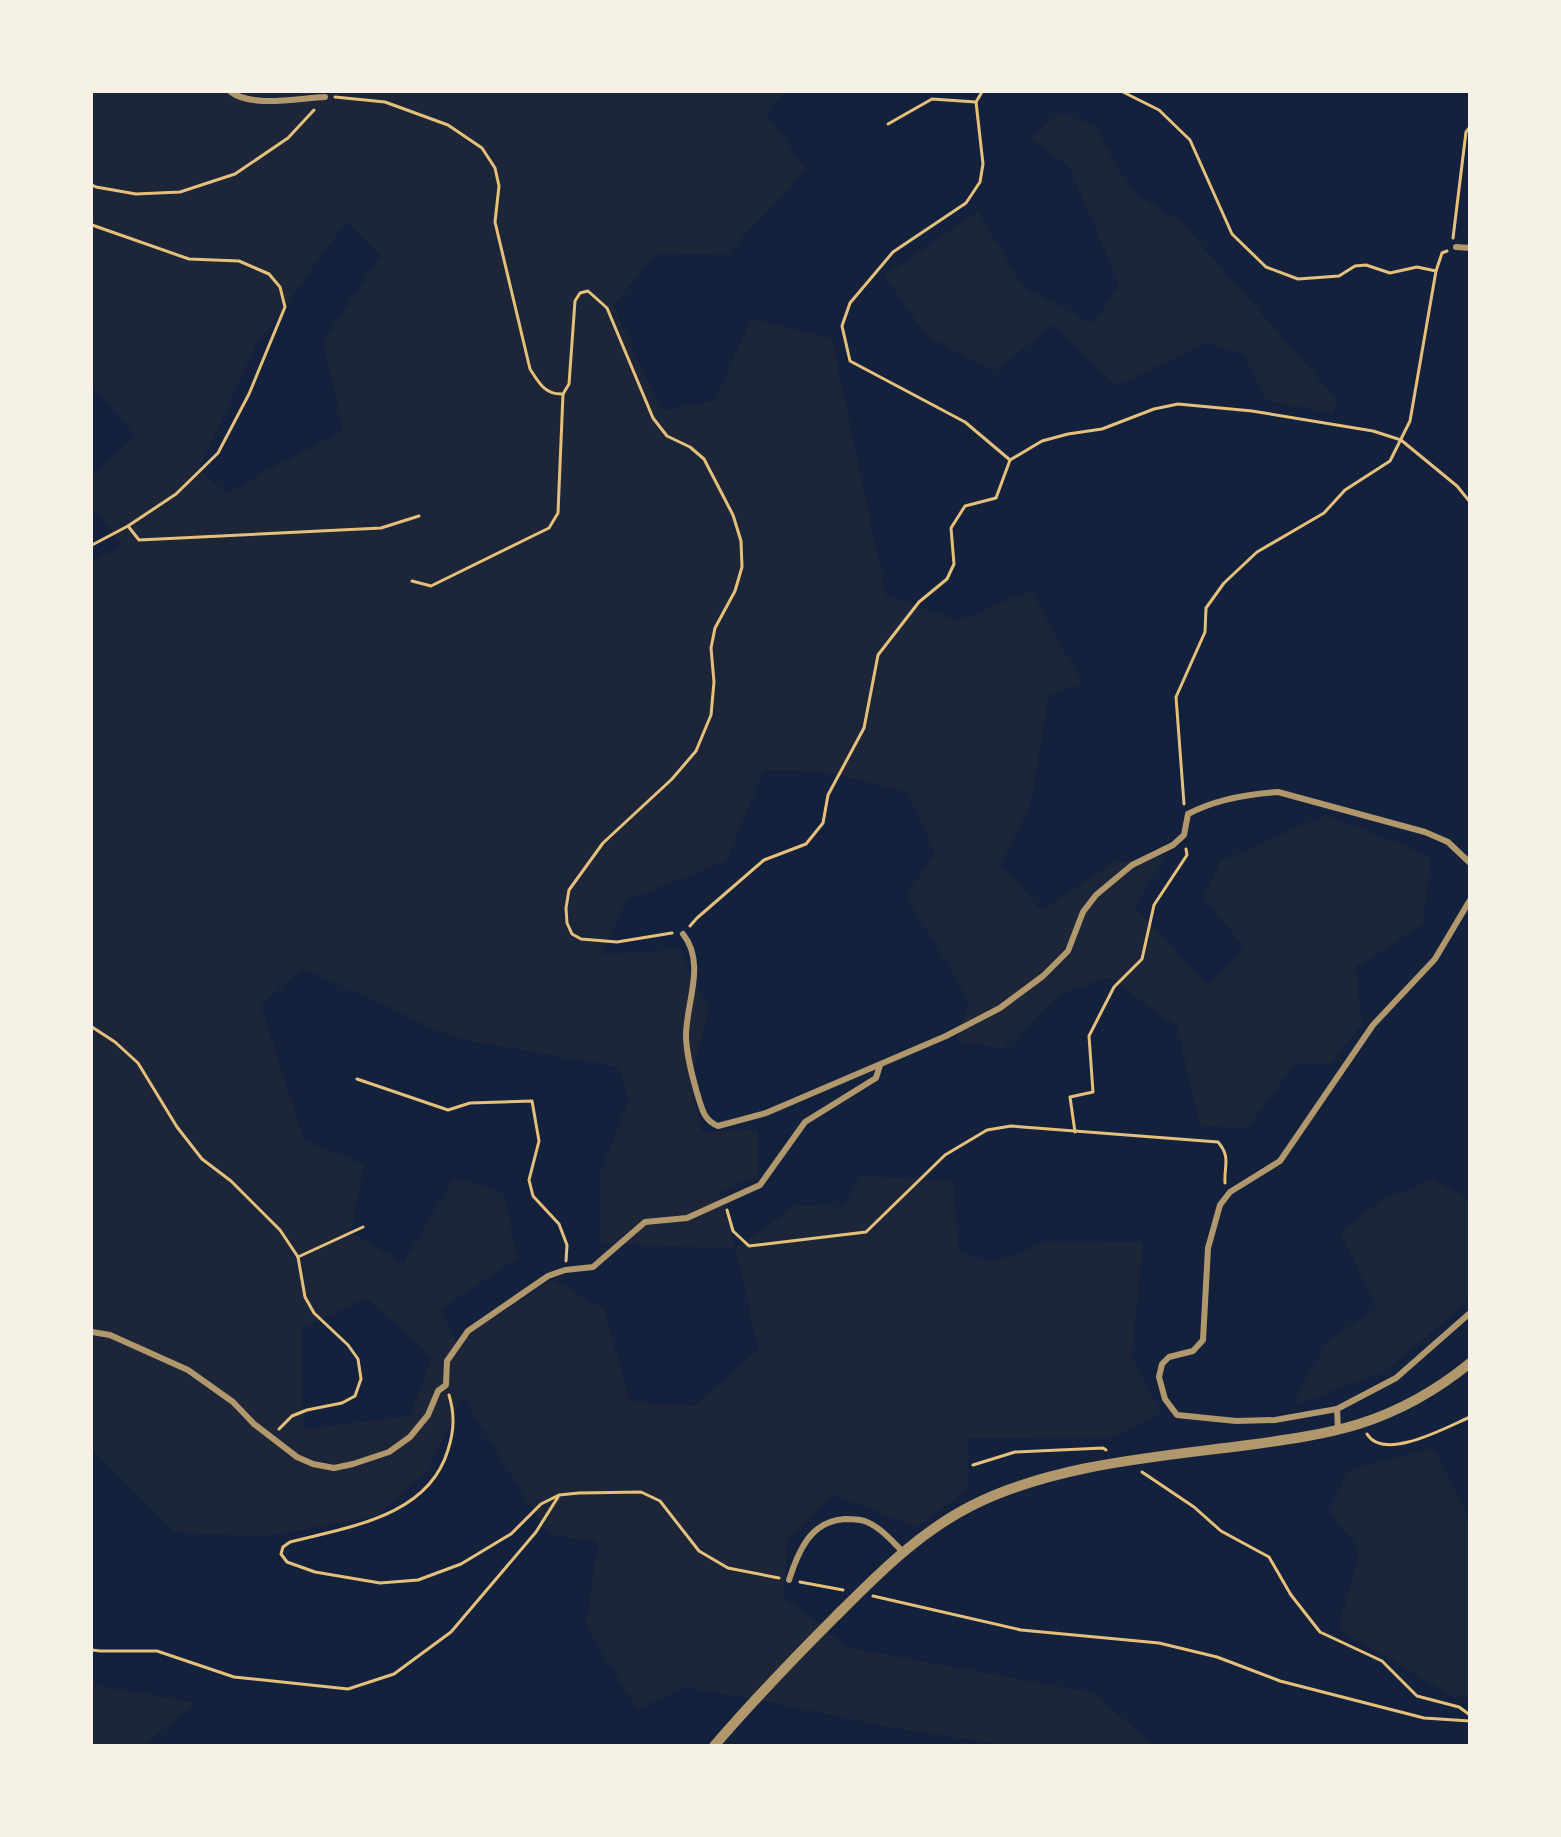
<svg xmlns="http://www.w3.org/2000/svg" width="1561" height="1837" font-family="Karla,sans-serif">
	<rect width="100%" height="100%" fill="#14213d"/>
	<g fill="#1d2539" fill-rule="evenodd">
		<path d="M92,92H786L765,111L806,170L726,255L657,253L613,306L662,411L714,401L751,319L832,339L886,595L958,621L1031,591L1082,683L1049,695L1030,807L1000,863L1042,911L1114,863L1164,856L1135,908L1208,985L1244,947L1204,898L1220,862L1326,815L1431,857L1423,924L1356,967L1362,1024L1329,1065L1296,1063L1246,1129L1200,1125L1177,1027L1109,977L1060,994L1003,1049L956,1040L969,1000L907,897L935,852L905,790L820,771L764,770L726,861L627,900L601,954L678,950L709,1010L691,1083L702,1132L758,1130V1176L719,1191L736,1248L795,1206L844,1207L861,1176L953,1181L959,1253L993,1263L1044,1243L1143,1242L1132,1356L1162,1414L1114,1437L969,1438L968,1489L916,1527L834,1494L788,1539L783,1597L850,1648L1093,1693L1154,1745H1004L878,1725L781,1704L685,1687L638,1710L586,1626L598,1541L549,1535L463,1397L428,1470L376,1516L261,1537L175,1532L92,1449V562L122,545L92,506V476L135,436L92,384ZM346,222L381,255L323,342L343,430L227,493L199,470L255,347ZM303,968L455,1038L618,1067L629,1101L599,1175L600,1243L736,1249L758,1349L695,1406L630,1402L604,1309L552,1280L456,1342L441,1309L518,1258L503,1192L454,1178L403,1264L351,1232L364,1165L304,1140L261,1005ZM367,1298L432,1357L410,1416L304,1429L301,1328Z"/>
		<polygon points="1061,112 1094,127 1131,190 1182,223 1338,401 1333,413 1266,400 1243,354 1206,343 1116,386 1054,325 993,371 927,336 884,276 978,212 1024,288 1093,324 1119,285 1070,168 1030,138"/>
		<polygon points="1433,1179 1469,1200 1469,1301 1385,1371 1294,1405 1327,1341 1377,1308 1340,1232 1381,1201"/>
		<polygon points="1435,1449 1469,1518 1469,1695 1456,1698 1338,1629 1360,1549 1329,1513 1349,1470"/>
		<polygon points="92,1685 197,1703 143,1745 92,1745"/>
	</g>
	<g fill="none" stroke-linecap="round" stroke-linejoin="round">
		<g stroke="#e5c07b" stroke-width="3">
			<polyline points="982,92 976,102 983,164 980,182 966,203 893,252 850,303 842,326 850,361 965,422 1010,460 1042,441 1068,434 1102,429 1154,409 1178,404 1252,411 1373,431 1401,440 1457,486 1470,502"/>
			<polyline points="1123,92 1159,110 1190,140 1232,234 1266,267 1298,279 1339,276 1355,266 1366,265 1390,273 1417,267 1436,271"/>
			<path d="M335,97L385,102L448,125L482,148L495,168L499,186L495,222L530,369C539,383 545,395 563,394L569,384L575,301L580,293L588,291L607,308L653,418L667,436L690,447L704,459L733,515L741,541L742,567L735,591L715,628L711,648L714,682L711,715L696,751L672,779L603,843L569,890L566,908L567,923L572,934L581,939L617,942L672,933"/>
			<polyline points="888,124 932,99 976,102"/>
			<polyline points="92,185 96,187 136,194 180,192 235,174 288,138 314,110"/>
			<polyline points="92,225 189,259 239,261 269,274 280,287 285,307 249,394 218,453 176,494 128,526 92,545"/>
			<polyline points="1453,238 1466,132 1470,127"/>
			<polyline points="128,526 139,540 381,528 419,516"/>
			<polyline points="412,581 431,586 549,528 558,513 563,394"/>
			<polyline points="1184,804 1176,697 1205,632 1206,608 1224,583 1257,552 1324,513 1345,490 1390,461 1410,421 1436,271 1442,253 1447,251"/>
			<polyline points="690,926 697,918 764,860 806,844 823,823 828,795 864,728 878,655 919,602 947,579 954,564 951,528 965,506 996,498 1010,460"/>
			<polyline points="92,1027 115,1042 138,1063 177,1127 202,1159 231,1181 280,1230 298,1257 305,1297 314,1313 348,1345 358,1359 361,1379 355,1396 342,1403 307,1410 292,1416 279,1429"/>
			<polyline points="357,1079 448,1110 470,1103 532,1101 539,1141 529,1180 533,1196 559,1224 567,1245 566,1261"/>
			<polyline points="1075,1132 1070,1097 1093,1092 1089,1036 1114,987 1142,959 1154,905 1187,855 1186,849"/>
			<path d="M727,1210L733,1231L749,1246L866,1232L945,1155L987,1130L1011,1126L1218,1142C1231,1157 1224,1165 1225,1183"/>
			<polyline points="298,1257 363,1227"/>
			<path d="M449,1395C455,1415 454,1431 448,1450C428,1517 348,1527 290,1542L283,1547L281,1554L287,1562L315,1572L380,1583L418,1580L461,1564L511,1534L541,1504L559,1495L579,1493L641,1492L660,1501L699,1551L728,1568L779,1578"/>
			<path d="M1367,1434C1384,1462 1447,1427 1470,1417"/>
			<polyline points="973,1465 1015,1452 1103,1448 1106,1450"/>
			<polyline points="1142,1472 1194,1507 1221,1531 1269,1557 1291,1595 1320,1632 1382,1661 1417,1696 1459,1707 1470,1715"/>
			<polyline points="800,1582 843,1590"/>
			<polyline points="873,1596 1021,1630 1159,1643 1217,1657 1280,1681 1424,1718 1470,1721"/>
			<polyline points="92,1650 100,1651 157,1651 234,1677 348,1689 394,1674 451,1632 536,1532 558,1497"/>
		</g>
		<g stroke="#b1986c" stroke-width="6">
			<path d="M231,92C252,108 299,98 325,97"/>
			<polyline points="1456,247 1470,248"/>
			<path d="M683,934C707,964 685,1005 686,1038C687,1057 692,1075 697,1093C702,1108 703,1120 718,1126L766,1113L946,1036L1000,1008L1043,976L1068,951L1083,912L1096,895L1132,865L1173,845L1184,835L1188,814C1214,800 1248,794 1278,792L1425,832L1448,842L1470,863"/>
			<polyline points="92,1332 110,1335 188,1370 233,1402 254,1424 297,1457 313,1464 334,1468 353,1464 389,1452 410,1437 428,1415 438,1391 446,1385 447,1361 468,1331 548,1276 565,1270 593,1267 645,1222 687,1218 760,1185 805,1122 876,1078 880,1065"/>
			<polyline points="1337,1409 1275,1420 1236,1421 1177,1415 1165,1399 1159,1377 1162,1364 1169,1357 1193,1351 1203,1340 1208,1248 1220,1205 1230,1192 1280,1161 1373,1025 1435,959 1470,900"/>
			<polyline points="1338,1429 1337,1409 1396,1378 1470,1313"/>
			<path d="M789,1580C798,1552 810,1521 845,1519C852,1519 861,1519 867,1522C881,1528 892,1541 903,1552"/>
		</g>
		<path stroke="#b1986c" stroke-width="10" d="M714,1746C753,1701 793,1659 835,1617C876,1576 918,1533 971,1506C1054,1464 1157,1457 1248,1445C1285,1440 1323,1435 1359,1424C1400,1411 1437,1390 1470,1363"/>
	</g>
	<rect width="1561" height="1837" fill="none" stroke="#f6f1e7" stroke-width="186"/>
</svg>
